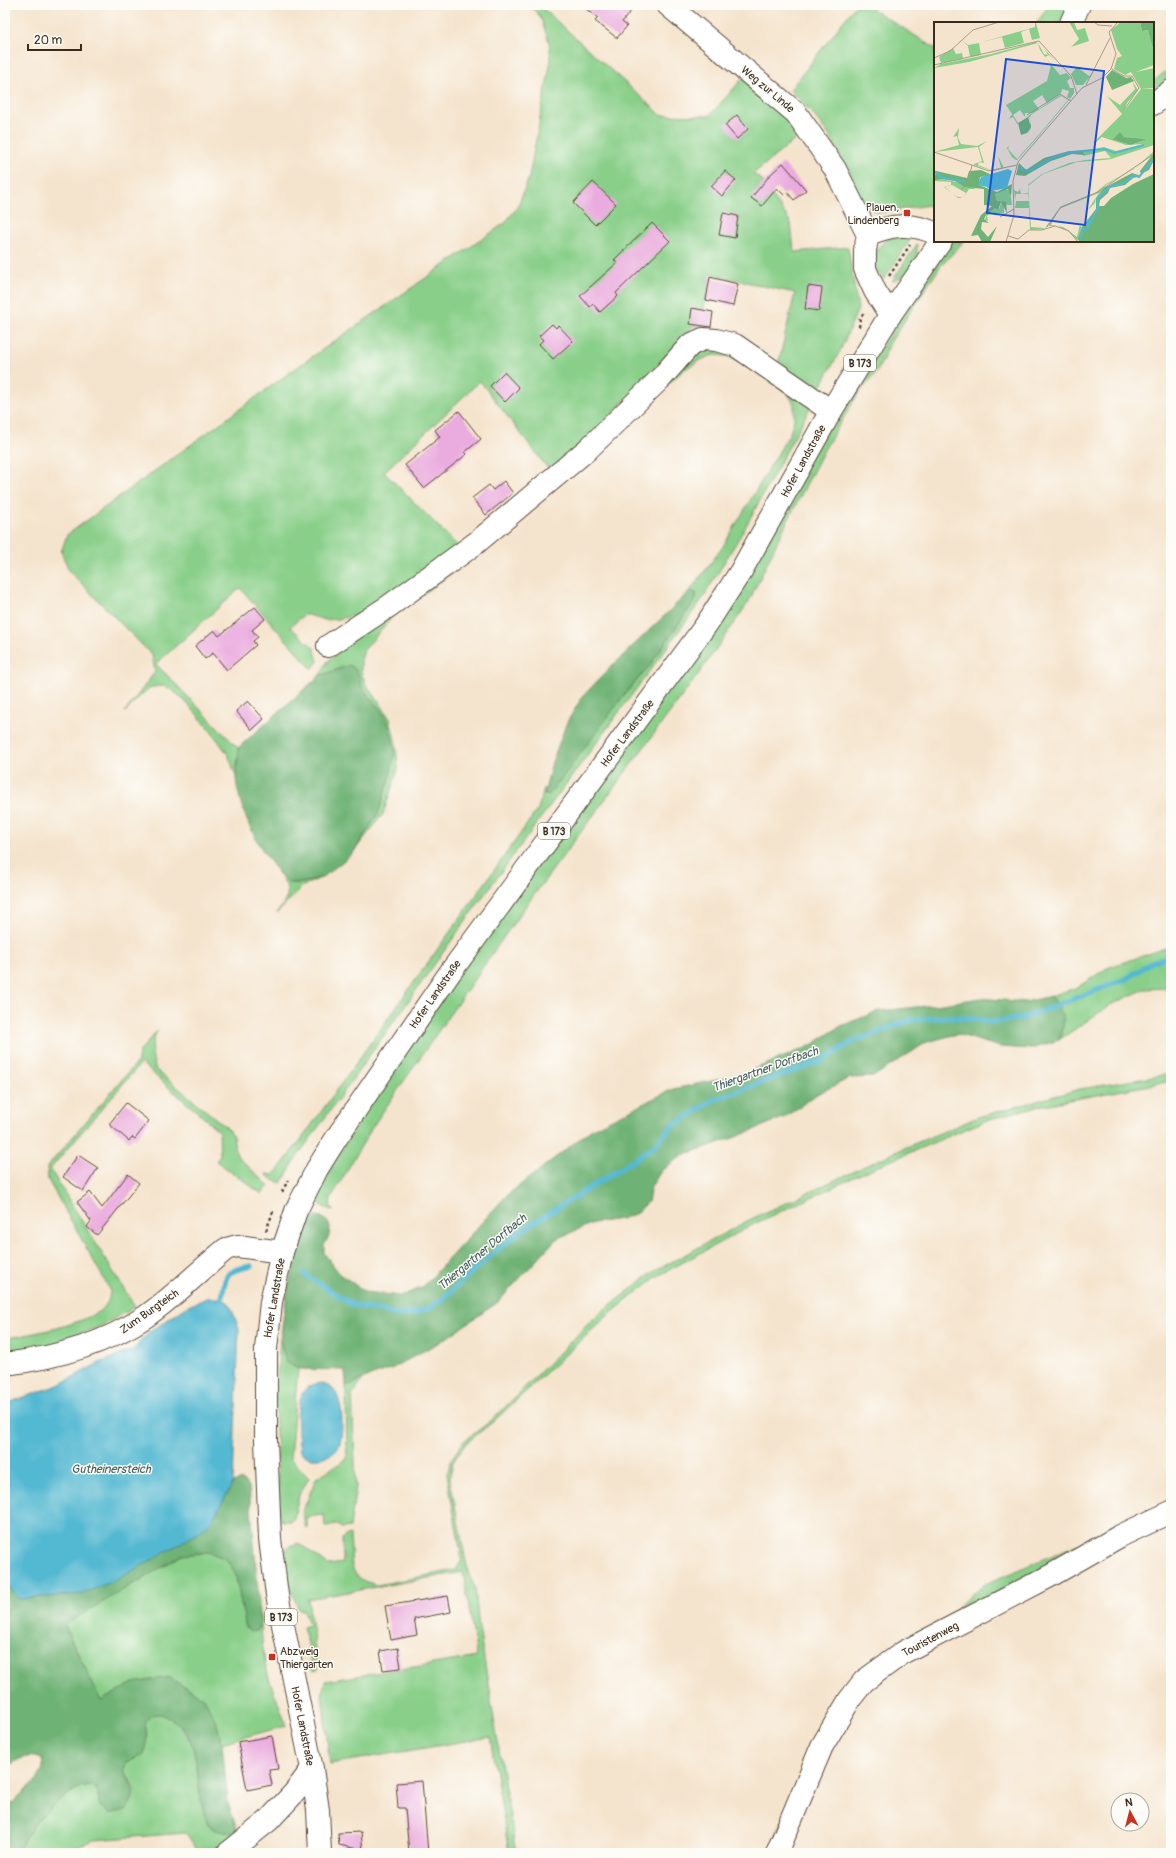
<svg xmlns="http://www.w3.org/2000/svg" width="1176" height="1858" font-family="Pangolin,sans-serif">
	<rect width="100%" height="100%" fill="#fdfcf7"/>
	<filter id="ink" filterUnits="userSpaceOnUse"><feTurbulence type="fractalNoise" baseFrequency=".025" numOctaves="2"/><feDisplacementMap in="SourceGraphic" scale="8" xChannelSelector="R" yChannelSelector="G"/><feConvolveMatrix kernelMatrix="1 2 1 2 8 2 1 2 1" color-interpolation-filters="sRGB"/></filter>
	<filter id="wash" filterUnits="userSpaceOnUse"><feTurbulence type="fractalNoise" baseFrequency=".012" numOctaves="4" result="noise"/><feDisplacementMap in="SourceGraphic" scale="16" xChannelSelector="R" yChannelSelector="G"/><feGaussianBlur stdDeviation="0.9" result="paint"/><feColorMatrix in="noise" values="0 0 0 0 0 0 0 0 0 0 0 0 0 0 0 0 0 1.4 0 .05"/><feComposite in="paint" operator="in"/></filter>
	<g filter="url(#wash)">
		<rect width="100%" height="100%" fill="#f5e4cd"/>
		<g fill="#89cf89" stroke="#627c54">
			<path d="M529,5H539L661,115L709,116L744,77L774,103L801,135L753,174L761,179L791,223L794,252L848,247L858,309L841,349L819,390L778,365L795,293L710,274L701,327L693,326L600,427L549,470L480,381L384,472L459,547L365,613L339,619L325,620L305,614L290,627L314,648L318,661L312,669L240,588L156,664L238,748L239,754L236,776C233,769 231,760 227,753C217,739 178,685 161,686C145,686 135,702 125,712L155,672L152,655L70,572L61,552L67,535L296,368L505,223L518,206L529,177L551,60L549,42L540,16Z"/>
			<path d="M856,5H866L935,48V204L879,213C859,209 842,157 832,140C820,121 805,105 790,90Z"/>
			<polygon points="1049,5 1075,5 1066,23 1037,23"/>
			<polygon points="1171,67 1171,78 1153,91 1153,82"/>
			<path d="M895,235L912,237L884,279C865,261 875,245 895,235Z"/>
			<path d="M951,241H964L940,267L891,341L878,370L858,394L824,450L784,528L748,603L700,672L522,911L448,1017L373,1126L331,1198L330,1205L333,1210C325,1208 319,1207 318,1198L333,1164L357,1125L837,415Z"/>
			<path d="M917,244C920,259 907,277 892,281Z"/>
			<polygon points="718,344 811,406 742,533 701,601 484,895 297,1157 282,1183 272,1180 266,1174 273,1175 277,1171 303,1137 538,809 544,788 544,795 625,694 650,665 696,599 696,593 689,592 722,548 790,433 794,420 794,404 788,394 747,364 726,356 713,355 700,360 684,370 648,401 444,579 393,616 364,650 361,660 361,671 366,685 378,700 390,719 396,744 398,769 383,814 352,854 378,814 387,718 361,687 358,672 350,665 319,676 328,661 677,362"/>
			<path d="M277,871L290,883H303L323,877L303,886L277,913C291,894 291,890 277,871Z"/>
			<polygon points="1171,946 1171,988 1145,989 1110,1005 1059,1040 1064,1027 1051,996 1078,987 1107,968"/>
			<path d="M158,1030C150,1043 151,1055 156,1070L226,1127L233,1136L235,1150L238,1157L269,1186L262,1194L216,1161L220,1156L219,1131L141,1063L50,1169L135,1307L101,1326L48,1347L5,1354V1338C29,1335 88,1324 104,1307C109,1302 110,1295 110,1290L48,1180L47,1167L138,1061L139,1052Z"/>
			<polygon points="1171,1074 1171,1081 1038,1106 987,1120 878,1166 756,1223 656,1277 605,1318 494,1421 466,1443 453,1462 450,1479 468,1572 475,1588 479,1628 516,1853 509,1853 490,1737 330,1764 322,1695 325,1681 477,1657 463,1572 308,1599 318,1670 312,1670 308,1644 303,1627 309,1625 304,1610 299,1610 291,1591 285,1552 289,1546 299,1543 328,1565 343,1563 342,1539 345,1536 350,1535 352,1567 356,1575 364,1581 377,1585 455,1570 462,1560 447,1474 452,1458 464,1441 492,1420 596,1316 653,1272 749,1220 904,1148 978,1117 1080,1089"/>
			<polygon points="280,1340 286,1362 298,1369 290,1458 309,1478 299,1495 294,1518 291,1521 282,1521 279,1517 275,1404"/>
			<polygon points="364,1378 352,1395 356,1487 350,1527 342,1528 338,1525 325,1526 324,1515 306,1517 308,1529 305,1526 303,1511 316,1478 347,1459 346,1385 353,1384"/>
			<polygon points="1171,1504 1171,1509 914,1643 882,1662 857,1683 839,1708 813,1758 774,1853 769,1853 816,1739 833,1710 856,1679 879,1661 940,1626 967,1598 985,1584"/>
			<path d="M209,1552L226,1559L235,1572L246,1628L257,1631L261,1625C262,1645 264,1663 270,1681C275,1697 282,1710 286,1726L222,1743L216,1721L133,1683L101,1701L64,1624L182,1555Z"/>
			<polygon points="159,1713 174,1719 192,1743 197,1764 200,1796 238,1832 212,1853 199,1853 186,1833 94,1840 57,1853 16,1853 37,1820 62,1798 82,1786 91,1785 96,1788 100,1806 135,1790 124,1769 127,1762 137,1758 147,1738 145,1722 149,1716"/>
		</g>
		<g fill="#6eb275" stroke="#546e4a">
			<polygon points="692,591 696,593 696,599 650,665 625,694 550,794 544,795 552,762 567,722 583,696 610,668 689,592"/>
			<path d="M350,665L358,672L362,687L387,718L395,750L390,777L378,814L352,854L323,877L303,883H289C262,857 240,816 236,778C235,768 240,758 238,748L319,676Z"/>
			<path d="M1051,996C1064,1012 1067,1020 1059,1040L1031,1049L1000,1047L957,1034L927,1042L873,1077L850,1078L817,1094L785,1117L736,1137L682,1155L661,1171L651,1187L648,1202L637,1213L621,1219L593,1223L556,1239L498,1302L445,1339L393,1368L364,1378L353,1384L346,1385L345,1370L298,1369L286,1362L280,1340L288,1287L303,1233L310,1217C320,1214 325,1218 330,1226L329,1236L324,1245V1253L339,1273L365,1292L401,1296L423,1287L506,1196L592,1129L673,1089L740,1075L808,1047L841,1026L878,1011L936,1005L980,998L1025,1002Z"/>
			<path d="M241,1480L249,1486L261,1625L257,1631L251,1632L246,1628L235,1572L226,1559L209,1552L182,1555L64,1625L101,1701L133,1683L168,1677L204,1698L216,1721L222,1743L228,1803L238,1832C227,1833 215,1833 207,1823C205,1819 204,1812 203,1808C193,1774 204,1731 163,1715C155,1712 150,1716 145,1722L147,1738L144,1754L127,1762L124,1769C131,1788 140,1791 126,1810L109,1814L100,1806L96,1788L91,1785L82,1786L62,1798L37,1820L16,1853H5V1813L16,1799L35,1782L43,1768L42,1759C27,1753 16,1759 5,1770V1582L213,1519L233,1483Z"/>
		</g>
		<g fill="#53b8d2" stroke="#477178">
			<polygon points="207,1298 222,1298 230,1304 239,1329 233,1483 213,1519 200,1532 118,1579 82,1594 19,1599 5,1582 5,1404 58,1385 99,1363 134,1349 148,1333 188,1306"/>
			<path d="M320,1383C327,1385 334,1388 337,1395C343,1406 344,1436 338,1448C334,1456 319,1459 311,1458C307,1457 303,1454 300,1452C298,1435 292,1394 311,1385C314,1384 318,1384 320,1383Z"/>
		</g>
		<g fill="none" stroke-linecap="round" stroke-linejoin="round">
			<g stroke="#53b8d2" stroke-width="5.5">
				<polyline points="304,1274 353,1305 401,1315 419,1312 431,1307 444,1298 477,1267 522,1230 634,1160 655,1145 671,1127 713,1100 821,1061 850,1043 910,1020 949,1017 967,1018 994,1022 1023,1018 1126,979 1152,962 1171,955"/>
				<path d="M222,1298C226,1273 225,1271 251,1266"/>
			</g>
		</g>
		<g id="blocks">
			<g fill="#eaabde">
				<polygon points="581,5 636,5 622,22 627,26 617,38 595,21 598,18"/>
				<polygon points="737,115 748,129 737,139 725,125"/>
				<polygon points="783,163 806,190 794,200 787,192 784,195 777,188 762,206 751,198 771,174"/>
				<polygon points="725,171 736,180 722,196 711,186"/>
				<polygon points="593,182 616,204 595,225 573,203"/>
				<polygon points="723,213 738,216 735,238 719,235"/>
				<polygon points="652,223 670,241 616,293 618,296 600,312 593,304 590,307 580,296 617,263 614,260"/>
				<polygon points="710,277 738,284 733,306 706,300"/>
				<polygon points="808,286 822,288 819,311 805,309"/>
				<polygon points="692,308 713,312 711,327 690,324"/>
				<polygon points="552,324 556,328 558,325 573,341 553,359 539,344 543,340 539,336"/>
				<polygon points="504,372 519,388 505,402 490,386"/>
				<polygon points="459,411 481,439 465,452 467,454 424,488 405,465 440,437 435,430"/>
				<polygon points="504,481 513,493 486,515 472,498 489,485 493,490"/>
				<polygon points="255,607 265,619 252,630 258,637 253,641 256,645 227,670 213,653 205,659 195,646 214,630 219,636"/>
				<polygon points="248,701 264,719 252,730 236,711"/>
				<polygon points="126,1103 149,1121 135,1139 132,1137 129,1141 109,1124"/>
				<polygon points="78,1155 98,1168 83,1191 63,1177"/>
				<polygon points="128,1174 139,1183 97,1235 87,1227 91,1221 77,1202 90,1192 102,1208"/>
				<polygon points="448,1596 451,1612 414,1619 417,1635 391,1640 385,1606"/>
				<polygon points="398,1648 401,1668 383,1670 380,1651"/>
				<polygon points="272,1736 278,1769 269,1770 272,1785 247,1790 238,1742"/>
				<polygon points="422,1781 428,1853 409,1853 405,1808 398,1808 396,1783"/>
				<polygon points="361,1832 363,1850 339,1845 338,1833"/>
			</g>
		</g>
	</g>
	<g filter="url(#ink)">
		<use href="#blocks" fill-opacity="0" stroke="#574638" stroke-width="1"/>
		<g fill="none" stroke-linecap="round" stroke-linejoin="round">
			<g stroke="#574638" stroke-width="24">
				<g id="minor">
					<polyline points="668,5 796,113 835,169 868,235 865,250 865,269 875,291 890,315"/>
					<polyline points="1071,23 1079,5"/>
					<path d="M868,235C891,224 911,223 935,233"/>
					<polyline points="328,646 389,606 476,543 588,449 661,378 690,345 703,339 716,340 735,345 831,411"/>
					<path d="M5,1364C55,1358 103,1345 145,1317C174,1297 199,1271 226,1249L237,1246L282,1252"/>
					<polyline points="228,1853 268,1821 295,1792 312,1769"/>
					<polyline points="777,1853 822,1746 850,1699 864,1681 904,1652 1050,1576 1120,1536 1171,1512"/>
				</g>
			</g>
			<g stroke="#574638" stroke-width="24">
				<g id="major">
					<polyline points="1153,104 1171,91"/>
					<polyline points="320,1853 318,1810 312,1769 277,1595 270,1539 266,1440 266,1349 271,1302 282,1252 296,1211 317,1169 337,1137 449,974 706,625 741,571 831,411 890,315 941,241"/>
				</g>
			</g>
			<g stroke="#574638" stroke-width="2.5" stroke-dasharray="3 3" stroke-linecap="butt">
				<polyline points="889,276 910,245"/>
				<polyline points="859,327 860,318 865,311"/>
				<polyline points="282,1192 288,1180"/>
				<polyline points="266,1231 274,1209"/>
			</g>
			<use href="#minor" stroke="#fff" stroke-width="22"/>
			<use href="#major" stroke="#fff" stroke-width="22"/>
		</g>
	</g>
	<g fill="#c8321e" stroke="#fdfcf7" stroke-width="1.5">
		<rect x="903" y="209" width="8" height="8" rx="2"/>
		<rect x="268" y="1653" width="8" height="8" rx="2"/>
	</g>
	<g text-anchor="middle" stroke-width="3" stroke-linejoin="round" paint-order="stroke">
		<g fill="#fdfcf7" stroke="#75695f" stroke-width="1">
			<rect x="844" y="355" width="32" height="16" rx="3"/>
			<rect x="538" y="823" width="32" height="16" rx="3"/>
			<rect x="265" y="1609" width="32" height="16" rx="3"/>
		</g>
		<g font-size="10" font-weight="bold" fill="#3b2a1e">
			<text x="860" y="367">B 173</text>
			<text x="554" y="835">B 173</text>
			<text x="281" y="1621">B 173</text>
		</g>
		<g font-size="11" fill="#3b2a1e" stroke="#fdfcf7">
			<text transform="translate(768 89) rotate(40)" y="4">Weg zur Linde</text>
			<text transform="translate(803 461) rotate(-61)" y="4">Hofer Landstraße</text>
			<text transform="translate(627 733) rotate(-53)" y="4">Hofer Landstraße</text>
			<text transform="translate(435 994) rotate(-55)" y="4">Hofer Landstraße</text>
			<text transform="translate(274 1298) rotate(-80)" y="4">Hofer Landstraße</text>
			<text transform="translate(149 1311) rotate(-35)" y="4">Zum Burgteich</text>
			<text transform="translate(930 1639) rotate(-28)" y="4">Touristenweg</text>
			<text transform="translate(303 1726) rotate(79)" y="4">Hofer Landstraße</text>
		</g>
		<g font-size="11" fill="#3b2a1e" stroke="#fdfcf7" text-anchor="end">
			<text x="899" y="211">Plauen,<tspan x="899" dy="13">Lindenberg</tspan></text>
			<text x="280" y="1655" text-anchor="start">Abzweig<tspan x="280" dy="13">Thiergarten</tspan></text>
		</g>
		<g font-size="12" font-style="italic" fill="#435c5d" stroke="#fdfcf7">
			<text transform="translate(765 1069) rotate(-20)" y="4">Thiergartner Dorfbach</text>
			<text transform="translate(482 1252) rotate(-40)" y="4">Thiergartner Dorfbach</text>
			<text x="111" y="1473">Gutheinersteich</text>
		</g>
	</g>
	<g transform="translate(934 22)">
		<rect width="220" height="220" fill="#f5e4cd"/>
		<path d="M101,0H104L102,1L106,16L98,18L95,7L87,10L90,21L71,26L68,15L45,21L47,33L36,35L34,24L28,18L34,23L45,21L101,5ZM135,0H140L143,8L151,6L155,19L137,25L145,17ZM187,0H206L208,9L214,8L218,24H220V43L202,50L220,46V66L207,67L197,50L201,49L197,50L191,53L180,47L183,36L188,34L183,27L177,8ZM101,20L104,21L110,32L114,33L110,27L121,38L115,33L111,35L126,53L133,51L137,56L133,59L136,66H140V71L136,77L133,75L135,69L128,67L127,71L113,81L108,73L99,79L105,87L102,89L126,73L135,78L103,116L83,138H82L78,135L73,126L64,134L70,146L59,149L40,143V142L48,139L44,125L0,130L25,123L23,114L19,115L25,106L24,116L27,122L43,124L53,119L45,125L50,141L45,140L44,143L57,148L67,146L64,134L75,124L74,127L83,137L108,109L134,78L127,74L98,92L95,96L97,100V104L96,108L93,111L97,100L94,95L92,96L98,91H91V95L86,88L79,93L84,101V103L79,95L75,97L78,92L72,83L113,59L117,43L106,28L104,21L35,40L0,46L7,42L57,32ZM19,26L22,32L28,31L29,37L7,41L5,35ZM143,45L155,54L159,51L149,63H142L137,52ZM198,59L204,68L193,81L190,89L207,67H220V123L177,137L170,138L143,140L109,152L94,164L97,205L111,206L126,185L161,171L172,162L201,146L220,129L219,132L200,147L172,163L162,176L161,181L153,189L165,171L125,187L117,203L129,205L135,209L143,215L146,202L147,205L152,202L148,205L144,219L134,209L123,204H115V202L113,205L109,207L96,208L95,186H81L82,179H95L94,172H82L81,178L80,168L84,170L86,167L87,172L94,171H95L94,163L95,162L108,152L135,141L151,138L177,136L171,129L149,134V130L154,128L170,125L182,129L210,122L192,123L168,115L161,121H159L188,92L173,74L186,83L201,67ZM186,111L190,115L213,117L197,123L168,114L179,117ZM6,157L23,160L42,167H35L29,176H24L10,165L17,163V160L0,159ZM18,163L32,171L29,176L21,174L11,165ZM71,167L76,169L78,183H73L63,179L61,172ZM67,181L70,183V193L69,191H57L53,194L54,199L51,198L53,191L61,186L65,187Z" fill="#89cf89" fill-rule="evenodd"/>
		<path d="M206,0H220V24H218L214,8L208,9ZM178,48L192,56L197,55L200,59L178,68L172,55ZM94,95L97,105L93,111L87,113L84,101ZM186,110L190,115L213,117L197,123L167,114L179,117ZM135,129L149,130L150,133L138,132L117,139L91,154L82,153L85,141L92,148L110,136ZM220,131V138L215,148L207,152L206,149ZM47,148L58,153L46,155L45,163L63,170L78,162L77,174L74,167L61,172L63,179L72,180L73,191L67,180L64,188L61,186L52,193L50,197L55,201L48,200L47,207L54,215L63,204L56,220H48L44,213L37,214L47,193L58,184L50,183V167L31,165L21,159L6,157L0,159L2,149L33,156L35,149ZM198,151L207,154L199,156L191,163L176,166L174,171L166,178L165,184H170L177,176L199,162L220,152V220H146L144,217L148,205L162,187V176L170,166Z" fill="#6eb275"/>
		<path d="M74,147L78,149L73,166L57,169L53,165L44,163L47,155Z" fill="#53b8d2"/>
		<path fill="none" stroke="#53b8d2" stroke-width="2" d="M85,146L95,149L120,135L137,130L171,127L180,131L210,123M0,149L7,155L32,160M146,218L149,207L154,206V199L157,200L164,185L163,177L176,164L188,162L200,153L205,155L220,137"/>
		<path fill="none" stroke="#ab9a87" stroke-width="1" d="M160,0L164,3L178,4M0,36L16,29L39,8L65,0M0,43L105,19L137,54L143,72M178,47L190,54H198L205,66L190,88M152,63L176,16M93,93L126,72L137,79M0,130L55,149L83,143M27,168L34,160L38,143M66,195L80,187M113,205L127,185L164,170L220,132M74,214L84,217L95,208H108L121,204L135,209L144,220M72,220L80,193L79,159L84,140L148,66L168,56L177,47L182,32L175,10L184,0"/>
		<path fill="#1d4ed8" fill-opacity="0.15" stroke="#1d4ed8" stroke-width="2" d="M72,37L170,49L151,203L53,191Z"/>
		<rect width="220" height="220" fill="none" stroke="#3b2a1e" stroke-width="2"/>
	</g>
	<rect width="1176" height="1858" fill="none" stroke="#fdfcf7" stroke-width="20"/>
	<g transform="translate(1130 1812) rotate(353)"><circle r="19" fill="#fdfcf7" stroke="#afa8a0"/>
	<path d="M0-3L7 15L0 10L-7 15Z" fill="#c8321e"/>
	<text y="-6" font-size="11" font-weight="bold" text-anchor="middle" fill="#3b2a1e">N</text>
	</g>
	<path d="M28 44v6h53v-6" fill="none" stroke="#3b2a1e" stroke-width="2"/>
	<text x="34" y="44" font-size="12" fill="#3b2a1e" stroke="#fdfcf7" stroke-width="3" paint-order="stroke">20 m</text>
</svg>
